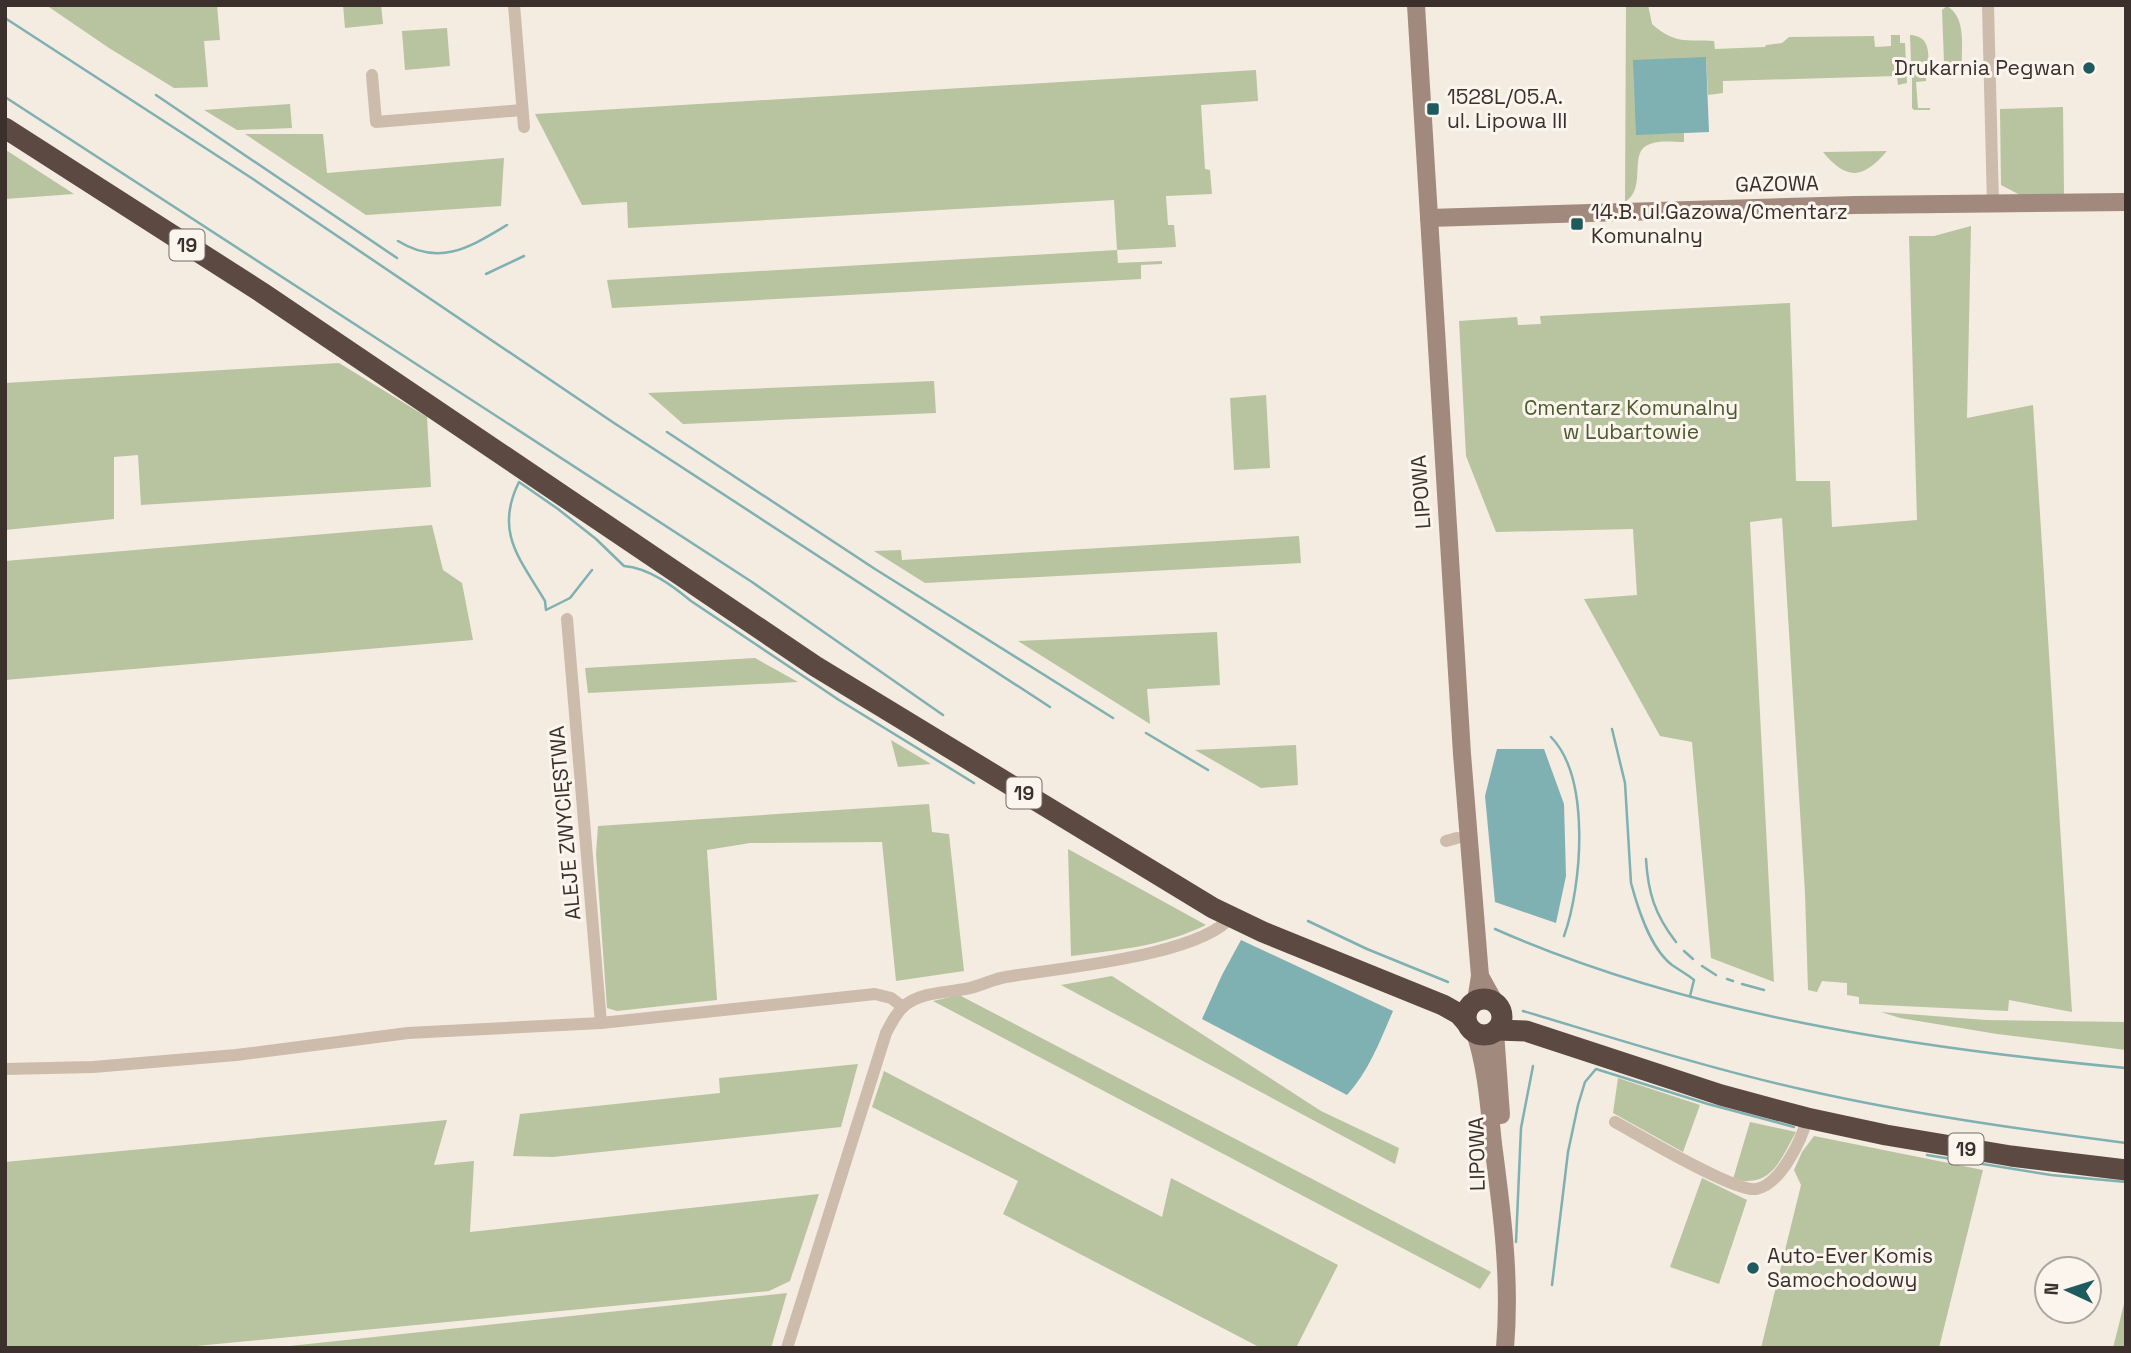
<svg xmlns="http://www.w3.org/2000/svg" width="2131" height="1353" font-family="'Space Grotesk',sans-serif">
	<rect width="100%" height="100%" fill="#f4ebe1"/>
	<g fill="#b8c4a0">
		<polygon points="46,5 217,5 220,40 204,41 208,87 174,88 109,48"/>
		<polygon points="343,5 381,5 383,24 345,28"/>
		<path d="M1626,5H1648L1652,24C1676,45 1685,39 1714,41L1715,49L1765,47L1766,45L1782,43L1789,37L1874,36L1875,47L1891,46V35H1900V43H1905L1907,83L1898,85L1897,76L1723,81V93L1708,95L1706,57L1636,134L1684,133V142C1674,142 1660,140 1650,144C1627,151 1648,188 1625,202Z"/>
		<path d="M1947,6C1967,18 1961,47 1962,68H1949L1947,62H1944L1942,10Z"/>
		<polygon points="447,28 450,66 405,70 402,31"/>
		<path d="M1910,35C1928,36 1928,48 1929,63L1911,62Z"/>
		<polygon points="1912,68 1926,68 1926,81 1916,82 1918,108 1930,108 1930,110 1914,110 1912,108"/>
		<polygon points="1256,70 1258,101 1201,105 1205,169 1210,170 1212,194 1166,196 1168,225 1174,225 1176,247 1117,250 1118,263 1162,261 1162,264 1141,265 1141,279 612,308 607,280 1117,250 1114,200 628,228 627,202 582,205 535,114"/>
		<polygon points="290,104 292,128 237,130 204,110"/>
		<polygon points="2063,107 2064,195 2020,195 2001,185 2000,109"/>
		<polygon points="245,134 323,134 327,173 504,158 501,206 366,215"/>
		<polygon points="5,150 9,152 74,194 5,199"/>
		<path d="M1887,151C1863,179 1847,181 1823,152Z"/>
		<polygon points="1971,226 1967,418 2033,405 2072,1012 2009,1000 2008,1011 1859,1004 1859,997 1847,995 1847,983 1822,981 1817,992 1808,990 1805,893 1782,518 1750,522 1774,982 1711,958 1692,742 1660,736 1584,599 1637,595 1633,529 1496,532 1466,456 1459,321 1517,317 1518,325 1541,324 1540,316 1790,303 1796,481 1830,481 1832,527 1917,520 1909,236 1934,236"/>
		<polygon points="339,363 427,417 431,487 141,505 138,455 114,457 114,519 5,530 5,383"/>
		<polygon points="934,381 936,413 683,424 648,393"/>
		<polygon points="1266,395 1270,468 1234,470 1230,398"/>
		<polygon points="432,525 443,570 462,583 473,640 5,680 5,561"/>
		<polygon points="1299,536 1301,563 925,583 874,551 901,550 902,560"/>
		<polygon points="1217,632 1220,685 1147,689 1150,724 1018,641"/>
		<polygon points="755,658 798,682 588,693 585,668"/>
		<polygon points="891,740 931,764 898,767"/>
		<polygon points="1296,745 1298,785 1261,788 1195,750"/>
		<polygon points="929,804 932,832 949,834 964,971 896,981 882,842 750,843 707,850 717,1000 617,1011 607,1008 596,854 598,826"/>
		<path d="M1068,849L1206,925C1163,946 1118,950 1071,956Z"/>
		<polygon points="1112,976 1321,1111 1399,1148 1395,1164 1061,985"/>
		<polygon points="959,995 1491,1272 1480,1289 933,1001"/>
		<polygon points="1881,1012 1986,1020 2126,1022 2126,1050 1997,1034 1900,1018"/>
		<polygon points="858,1064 841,1127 553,1157 513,1156 520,1114 720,1093 719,1078"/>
		<polygon points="884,1071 1162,1217 1171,1178 1338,1265 1296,1348 1261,1348 1003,1214 1018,1181 872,1107"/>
		<polygon points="1618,1078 1700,1105 1683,1152 1613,1113"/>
		<polygon points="447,1120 434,1165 474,1161 470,1232 819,1194 790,1281 769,1291 176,1348 5,1348 5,1162"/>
		<path d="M1750,1122L1796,1132C1780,1160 1772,1189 1733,1179Z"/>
		<polygon points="1814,1136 1983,1170 1939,1348 1761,1348 1801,1185 1794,1170 1802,1152"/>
		<polygon points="1702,1178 1747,1200 1719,1284 1670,1267"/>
		<polygon points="787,1293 771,1348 271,1348"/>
		<polygon points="2126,1296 2126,1348 2113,1348"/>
	</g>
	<g fill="#7fb0b2">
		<polygon points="1706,57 1709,132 1636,135 1633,60"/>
		<polygon points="1497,749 1544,749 1564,804 1566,876 1556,923 1495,902 1485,796"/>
		<path d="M1241,940L1393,1011C1380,1041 1369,1071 1347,1095L1202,1019L1222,975Z"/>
	</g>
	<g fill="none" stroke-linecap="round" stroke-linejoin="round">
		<g stroke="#7fb0b2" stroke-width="2.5">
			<polyline points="5,18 253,179 614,423 1050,707"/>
			<polyline points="156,95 397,258"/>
			<polyline points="5,97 752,582 943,715"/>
			<path d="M398,241C440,267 470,247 507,225"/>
			<polyline points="486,274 524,256"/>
			<polyline points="667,432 875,569 1113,718"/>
			<path d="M592,570L570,598L546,610L545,601C520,559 494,532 519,482L558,509L596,539L624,566C649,568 673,586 691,601L839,700L974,783"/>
			<path d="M1612,729L1625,783L1631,883C1638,909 1650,948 1672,965C1679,970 1687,974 1694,980L1690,996"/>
			<polyline points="1146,733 1208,770"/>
			<path d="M1551,737C1591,778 1582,886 1564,936"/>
			<path d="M1646,859C1648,893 1655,915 1676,942"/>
			<polyline points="1308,921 1367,949 1448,982"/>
			<path d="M1495,929C1690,1015 1915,1048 2126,1068"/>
			<polyline points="1684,951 1693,959"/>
			<polyline points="1702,966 1716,975"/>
			<polyline points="1727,979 1733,981"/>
			<polyline points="1742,984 1764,990"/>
			<path d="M1523,1011C1617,1039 1710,1069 1805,1090C1911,1114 2018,1129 2126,1143"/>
			<polyline points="1927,1155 2051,1175 2126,1182"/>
			<polyline points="1516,1242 1521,1128 1533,1066"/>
			<polyline points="1552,1285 1568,1152 1578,1105 1585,1082 1596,1069 1708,1104 1794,1127"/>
		</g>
		<g stroke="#cdbbac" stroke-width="12">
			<polyline points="514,5 524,127"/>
			<polyline points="1988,5 1993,205"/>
			<polyline points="372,75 376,122 522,110"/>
			<polyline points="567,619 601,1023"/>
			<polyline points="1446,841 1457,838"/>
			<polyline points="5,1069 93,1067 236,1055 408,1033 601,1023 875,994 891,998 903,1007"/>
			<path d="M1615,1122C1639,1135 1734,1192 1756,1189C1780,1185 1802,1140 1807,1118"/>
			<path d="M787,1348L886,1033C891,1024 895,1014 904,1006C921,992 944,993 965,989C979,987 992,979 1006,977C1058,968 1201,956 1232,916"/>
		</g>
		<g stroke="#a18a7d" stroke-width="18">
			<polyline points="1416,5 1462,754 1480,976 1476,1001"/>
			<polyline points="1429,218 1855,205 2126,202"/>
			<polyline points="1480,976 1495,1003"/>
			<polyline points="1495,1032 1501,1115"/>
			<path d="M1475,1033C1487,1069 1489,1107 1493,1144C1502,1212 1511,1280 1505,1348"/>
		</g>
		<g stroke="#5c4a42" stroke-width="21">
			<polyline points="5,128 261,292 815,666 1213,908 1263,932 1443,1005 1459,1014 1466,1022"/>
			<circle cx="1484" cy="1017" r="18"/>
			<polyline points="1497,1030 1526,1031 1721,1095 1807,1118 1886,1135 2011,1156 2126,1170"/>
		</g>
	</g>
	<g fill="#1f5a5e" stroke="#fbf5ee" stroke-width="2.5">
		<circle cx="2089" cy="68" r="7"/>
		<rect x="1426" y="102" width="14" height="14" rx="3.5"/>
		<rect x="1570" y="217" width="14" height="14" rx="3.5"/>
		<circle cx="1753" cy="1268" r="7"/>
	</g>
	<g text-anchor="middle" stroke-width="6" stroke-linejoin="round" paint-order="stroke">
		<g fill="#fbf5ee" stroke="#756b66" stroke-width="2">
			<rect x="169.5" y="229.5" width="35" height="31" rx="5"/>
			<rect x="1006.5" y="777.5" width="35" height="31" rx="5"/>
			<rect x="1948.5" y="1133.5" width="35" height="31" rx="5"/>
		</g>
		<g font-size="19" font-weight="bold" fill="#3b302b">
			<text x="187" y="252">19</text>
			<text x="1024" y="800">19</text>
			<text x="1966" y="1156">19</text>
		</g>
		<g font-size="21" fill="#3b302b" stroke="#fbf5ee" text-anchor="start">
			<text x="2075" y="75" text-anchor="end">Drukarnia Pegwan</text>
			<text x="1447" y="104">1528L/05.A.<tspan x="1447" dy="24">ul. Lipowa III</tspan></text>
			<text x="1591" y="219">14.B. ul.Gazowa/Cmentarz<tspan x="1591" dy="24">Komunalny</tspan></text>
			<text x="1767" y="1263">Auto-Ever Komis<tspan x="1767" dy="24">Samochodowy</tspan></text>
		</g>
		<g font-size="21" fill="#3b302b" stroke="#fbf5ee">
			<text transform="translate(1777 184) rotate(-1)" y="7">GAZOWA</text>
			<text transform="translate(1421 492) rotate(-94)" y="7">LIPOWA</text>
			<text transform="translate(565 823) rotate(-95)" y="7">ALEJE ZWYCIĘSTWA</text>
			<text transform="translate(1477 1154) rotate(-91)" y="7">LIPOWA</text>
		</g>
		<g font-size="21" fill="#4a5a2e" stroke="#fbf5ee">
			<text x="1631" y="415">Cmentarz Komunalny<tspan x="1631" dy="24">w Lubartowie</tspan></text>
		</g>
	</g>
	<rect width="2131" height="1353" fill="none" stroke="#3b302b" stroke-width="14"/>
	<g transform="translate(2068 1290) rotate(274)"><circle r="33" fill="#fbf5ee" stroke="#aea6a0" stroke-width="2"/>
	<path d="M0-5L12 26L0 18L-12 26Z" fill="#1f5a5e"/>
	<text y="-10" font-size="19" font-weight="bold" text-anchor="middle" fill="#3b302b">N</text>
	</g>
</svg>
